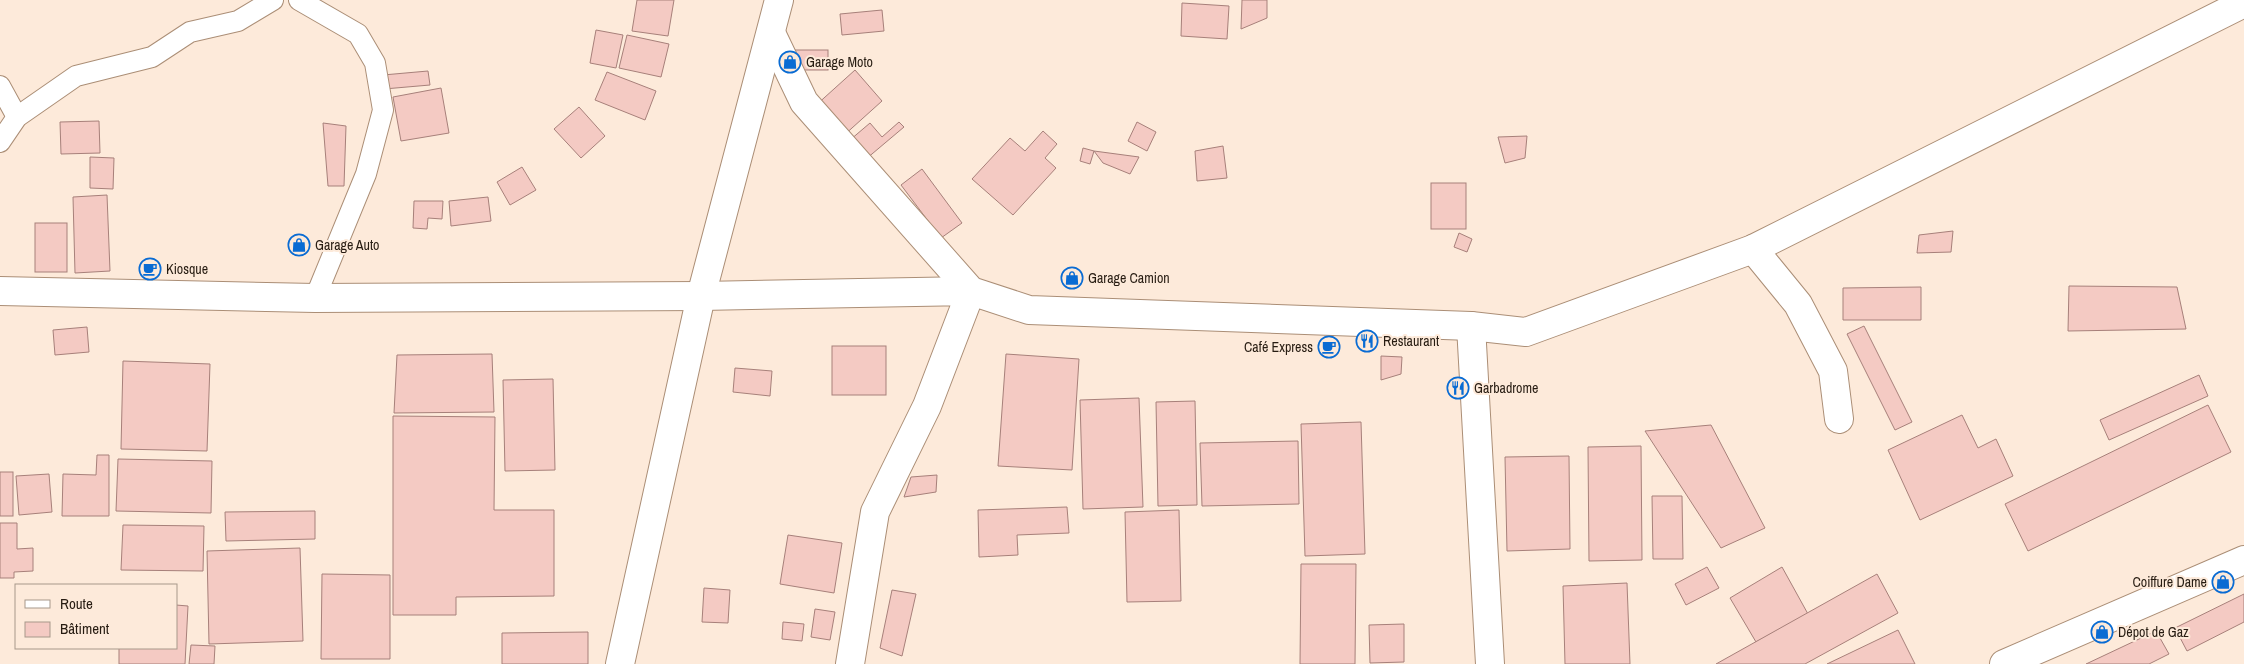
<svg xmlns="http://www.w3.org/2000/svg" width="2244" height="664" font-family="'Archivo Narrow',sans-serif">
	<rect width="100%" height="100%" fill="#fdeada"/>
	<g fill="#f4cac3" stroke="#a7807a">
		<polygon points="637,0 674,0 668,36 632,31"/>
		<polygon points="1242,0 1267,0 1267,18 1241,29"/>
		<polygon points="1182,3 1229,6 1227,39 1181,36"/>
		<polygon points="882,10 884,31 842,35 840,14"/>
		<polygon points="596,30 623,35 616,68 590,63"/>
		<polygon points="627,35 669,44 661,77 619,68"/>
		<rect x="794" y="50" width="34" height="20"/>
		<polygon points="855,70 882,101 842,137 814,107"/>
		<polygon points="428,71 430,85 384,89 383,75"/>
		<polygon points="607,72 656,91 645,120 595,100"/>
		<polygon points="441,88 449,133 401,141 393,97"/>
		<polygon points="579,107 605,136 581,158 554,129"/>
		<polygon points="99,121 100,153 61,154 60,122"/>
		<polygon points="899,122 904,127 866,159 850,140 870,123 882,137"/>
		<polygon points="1137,122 1156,132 1147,151 1128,141"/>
		<polygon points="323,123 346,126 344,186 328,186"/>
		<polygon points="1043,131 1057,144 1045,158 1056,168 1013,215 972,179 1010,138 1025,151"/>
		<polygon points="1527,136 1525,158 1505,163 1498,137"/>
		<polygon points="1223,146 1227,178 1197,181 1195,151"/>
		<polygon points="1083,148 1094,151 1090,164 1080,161"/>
		<polygon points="1094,151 1139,157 1130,174 1103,163"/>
		<polygon points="90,157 114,158 113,189 90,188"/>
		<polygon points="522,167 536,190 510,205 497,182"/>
		<polygon points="922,169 962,223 941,238 901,185"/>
		<rect x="1431" y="183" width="35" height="46"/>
		<polygon points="107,195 110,271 75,273 73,197"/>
		<polygon points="488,197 491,221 451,226 449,201"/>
		<polygon points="414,201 443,201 442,219 428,218 427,229 413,228"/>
		<rect x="35" y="223" width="32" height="49"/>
		<polygon points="1953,231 1951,252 1917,253 1919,235"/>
		<polygon points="1459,233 1472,239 1467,252 1454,247"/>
		<polygon points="2069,286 2177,287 2186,329 2068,331"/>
		<polygon points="1921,287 1921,320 1843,320 1843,288"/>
		<polygon points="1864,326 1912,422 1895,430 1847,334"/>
		<polygon points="87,327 89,352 55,355 53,330"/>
		<rect x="832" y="346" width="54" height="49"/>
		<polygon points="492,354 494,412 394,413 397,355"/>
		<polygon points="1006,354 1079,359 1072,470 998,466"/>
		<polygon points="1381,356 1402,357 1401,374 1381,380"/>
		<polygon points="123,361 210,364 207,451 121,449"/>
		<polygon points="735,368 772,371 770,396 733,392"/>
		<polygon points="2199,375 2208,396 2109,440 2100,420"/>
		<polygon points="553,379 555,470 505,471 503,380"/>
		<polygon points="1139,398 1143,507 1083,509 1080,400"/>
		<polygon points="1195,401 1197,505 1158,506 1156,402"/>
		<polygon points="2208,405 2231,452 2028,551 2005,504"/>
		<polygon points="1962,415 1978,448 1996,439 2013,476 1920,520 1888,450"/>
		<polygon points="393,416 495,417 494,510 554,510 554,596 456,597 456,615 393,615"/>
		<polygon points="1361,422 1365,554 1305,556 1301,424"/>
		<polygon points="1711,425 1765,528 1721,548 1645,431"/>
		<polygon points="1298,441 1299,504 1202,506 1200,443"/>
		<polygon points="1641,446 1642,560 1589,561 1588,447"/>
		<polygon points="97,455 109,455 109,516 62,516 63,474 96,475"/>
		<polygon points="1569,456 1570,549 1507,551 1505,457"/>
		<polygon points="118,459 212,461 211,513 116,511"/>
		<rect x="0" y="472" width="13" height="44"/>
		<polygon points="49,474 52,512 19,515 16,476"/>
		<polygon points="937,475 936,492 904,497 911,477"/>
		<polygon points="1652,496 1682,496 1683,559 1653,559"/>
		<polygon points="1067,507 1069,533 1017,535 1018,555 979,557 978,510"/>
		<polygon points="1179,510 1181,601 1127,602 1125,512"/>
		<polygon points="315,511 315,539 226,541 225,512"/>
		<polygon points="0,523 17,523 17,549 33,548 33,571 14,572 14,578 0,578"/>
		<polygon points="123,525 204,526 203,571 121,570"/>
		<polygon points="788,535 842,543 834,593 780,584"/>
		<polygon points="300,548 303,641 209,644 207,551"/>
		<polygon points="1301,564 1356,564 1355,664 1300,664"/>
		<polygon points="1707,567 1719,588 1686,605 1675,584"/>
		<polygon points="1782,567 1808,614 1756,642 1730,598"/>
		<polygon points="322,574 390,575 390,659 321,659"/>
		<polygon points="1877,574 1898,613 1805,664 1716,664"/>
		<polygon points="1627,583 1630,664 1565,664 1563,586"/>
		<polygon points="704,588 730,590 728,623 702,622"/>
		<polygon points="892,590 916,594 902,656 880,648"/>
		<polygon points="2244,594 2244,622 2187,651 2175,628"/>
		<polygon points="176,605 188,606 185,664 119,664 119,648 176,648"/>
		<polygon points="815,609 835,612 830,640 811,637"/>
		<polygon points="783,622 804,624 802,641 782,639"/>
		<polygon points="1404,624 1404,662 1370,663 1369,625"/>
		<polygon points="1898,630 1915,664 1827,664"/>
		<polygon points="2156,631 2169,654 2149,664 2086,664"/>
		<polygon points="588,632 588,664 502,664 502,633"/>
		<polygon points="191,645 215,646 214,664 189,664"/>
	</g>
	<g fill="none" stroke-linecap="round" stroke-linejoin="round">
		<g stroke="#ab8e76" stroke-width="22">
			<g id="lane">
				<polyline points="299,0 358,34 375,63 383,110 366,174 315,298"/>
				<polyline points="0,86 17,117"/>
				<polyline points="0,142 17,117 76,76 152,57 190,32 238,21 273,0"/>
			</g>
		</g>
		<g stroke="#ab8e76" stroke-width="30">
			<g id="street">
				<polyline points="771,33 804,102 971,291 1029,310 1471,326 1526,332 1753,249 2244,3"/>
				<polyline points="1753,249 1798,304 1833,371 1839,419"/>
				<polyline points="0,291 315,298 701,296 971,291 927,406 875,512 850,664"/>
				<polyline points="1471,326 1490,664"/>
				<polyline points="620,664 701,296 779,0"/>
				<polyline points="2004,664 2244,560"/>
			</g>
		</g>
		<use href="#lane" stroke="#fff" stroke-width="20"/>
		<use href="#street" stroke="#fff" stroke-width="28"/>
	</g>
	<defs>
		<g id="shop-ring" transform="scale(1.125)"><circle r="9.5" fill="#fdeada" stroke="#096bd3" stroke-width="1.5"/><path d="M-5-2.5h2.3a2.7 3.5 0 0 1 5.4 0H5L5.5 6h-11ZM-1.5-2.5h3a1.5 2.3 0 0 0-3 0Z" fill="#096bd3"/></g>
		<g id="cafe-ring" transform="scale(1.125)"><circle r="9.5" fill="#fdeada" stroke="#096bd3" stroke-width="1.5"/><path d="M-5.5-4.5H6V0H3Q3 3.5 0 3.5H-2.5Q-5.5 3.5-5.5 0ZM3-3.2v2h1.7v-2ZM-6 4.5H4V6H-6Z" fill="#096bd3"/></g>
		<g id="restaurant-ring" transform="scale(1.125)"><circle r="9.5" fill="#fdeada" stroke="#096bd3" stroke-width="1.5"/><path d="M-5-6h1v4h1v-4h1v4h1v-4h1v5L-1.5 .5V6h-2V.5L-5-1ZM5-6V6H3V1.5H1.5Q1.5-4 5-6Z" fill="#096bd3"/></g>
	</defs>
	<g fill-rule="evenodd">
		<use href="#shop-ring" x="790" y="62"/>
		<use href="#shop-ring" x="299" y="245"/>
		<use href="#cafe-ring" x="150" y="269"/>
		<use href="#shop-ring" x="1072" y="278"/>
		<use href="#restaurant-ring" x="1367" y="341"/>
		<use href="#cafe-ring" x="1329" y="347"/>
		<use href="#restaurant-ring" x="1458" y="388"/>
		<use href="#shop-ring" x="2223" y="582"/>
		<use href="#shop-ring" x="2102" y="632"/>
	</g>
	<g text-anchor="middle" stroke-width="4" stroke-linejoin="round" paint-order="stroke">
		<g font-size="14" fill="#271c12" stroke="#fdeada" text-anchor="start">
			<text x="806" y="67">Garage Moto</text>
			<text x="315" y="250">Garage Auto</text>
			<text x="166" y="274">Kiosque</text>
			<text x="1088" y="283">Garage Camion</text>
			<text x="1383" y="346">Restaurant</text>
			<text x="1313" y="352" text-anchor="end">Café Express</text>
			<text x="1474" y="393">Garbadrome</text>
			<text x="2207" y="587" text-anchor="end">Coiffure Dame</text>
			<text x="2118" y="637">Dépot de Gaz</text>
		</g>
	</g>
	<rect x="15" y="584" width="162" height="65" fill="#fdeada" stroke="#a7988a"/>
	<rect x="25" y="600" width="25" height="8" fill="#ffffff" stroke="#a7988a"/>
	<text x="60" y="609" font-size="15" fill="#271c12">Route</text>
	<rect x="25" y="622" width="25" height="15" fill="#f4cac3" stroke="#a7988a"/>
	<text x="60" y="634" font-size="15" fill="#271c12">Bâtiment</text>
</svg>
